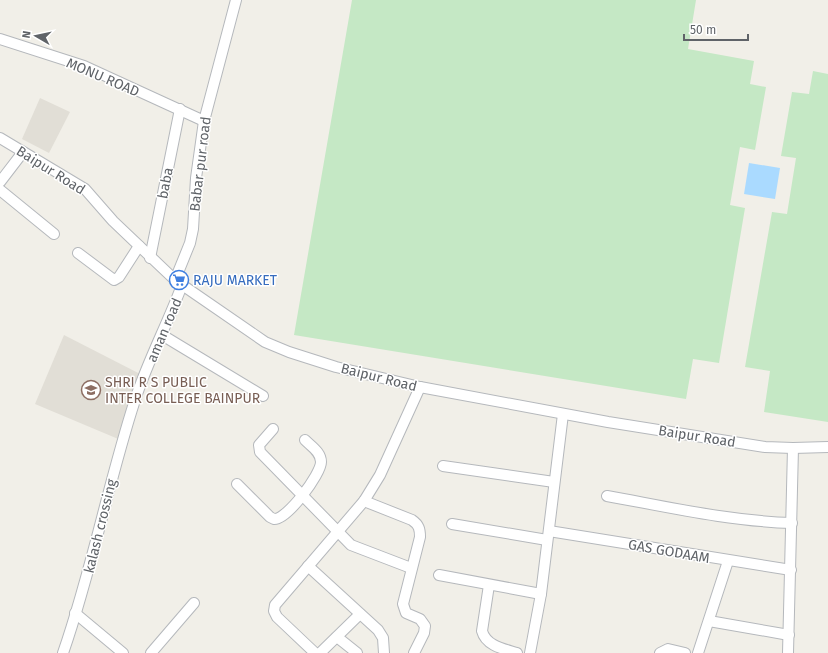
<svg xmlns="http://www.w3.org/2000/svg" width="828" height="653" font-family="'Fira Sans',sans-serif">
	<rect width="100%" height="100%" fill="#f1efe8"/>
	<g fill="#e1ded6">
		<polygon points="40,98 70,112 49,153 22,139"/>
		<polygon points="64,335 146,377 123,441 35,404"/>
	</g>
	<g fill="#c5e8c5">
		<polygon points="352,0 696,0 688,49 754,61 750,84 766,87 755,150 740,147 730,205 745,208 719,363 693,359 686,399 294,335"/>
		<polygon points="813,71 828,74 828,422 764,412 770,371 745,367 772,212 787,214 796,158 781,156 792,92 809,94"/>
	</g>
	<polygon fill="#aadaff" points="749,163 780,168 775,199 744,194"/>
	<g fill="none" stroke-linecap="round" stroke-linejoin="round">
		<g stroke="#b5b8bc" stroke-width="12">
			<g id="street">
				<polyline points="0,39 84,66 204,121"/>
				<polyline points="0,138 85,189 113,221 175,280 265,342 289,352 336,367 420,387 608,422 765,447 793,448 828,447"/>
				<polyline points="0,182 23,152"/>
				<polyline points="0,190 54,234"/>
				<polyline points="78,253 114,280 119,277 139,246"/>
				<polyline points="150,258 180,109"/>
				<polyline points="175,280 190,243 193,229 196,178 204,121 236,0"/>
				<polyline points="162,335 263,396"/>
				<polyline points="273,429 259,445 260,452 351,545 411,568"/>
				<polyline points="443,466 554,482"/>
				<path d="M237,484L270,517L274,519C287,520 321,474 321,462C321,452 311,446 305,440"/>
				<path d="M607,496C668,507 729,521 792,523"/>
				<path d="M364,501L412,520C419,525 420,529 420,537L403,604L406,613L420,619L425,626L424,633L414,653"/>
				<polyline points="452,524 547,540"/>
				<polyline points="549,531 791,570"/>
				<polyline points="308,566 378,630 383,638 384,653"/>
				<polyline points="439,575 541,594"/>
				<path d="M489,585L482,631C486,646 504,649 517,653"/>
				<polyline points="75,613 123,653"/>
				<polyline points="709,621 789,635"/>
				<polyline points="337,637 357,653"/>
				<path d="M63,653C92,570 108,483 135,400C148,360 168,323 182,285"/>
				<polyline points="151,653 194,603"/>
				<polyline points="315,653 277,617 274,611 275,605 364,501 380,475 420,387"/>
				<polyline points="320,653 360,614"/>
				<polyline points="530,653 541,594 563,414"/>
				<polyline points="660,653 668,649 685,653"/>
				<polyline points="698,653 728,561"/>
				<polyline points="788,653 793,448"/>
			</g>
		</g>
		<use href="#street" stroke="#fff" stroke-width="10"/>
	</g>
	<defs>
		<g id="supermarket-ring" transform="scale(1)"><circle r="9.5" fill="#fff" stroke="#3f7fe0" stroke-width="1.5"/><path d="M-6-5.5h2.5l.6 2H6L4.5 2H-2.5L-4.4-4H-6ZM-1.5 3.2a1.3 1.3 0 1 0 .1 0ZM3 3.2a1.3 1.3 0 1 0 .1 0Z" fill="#3f7fe0"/></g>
		<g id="university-ring" transform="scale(1)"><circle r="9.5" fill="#fff" stroke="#8d6e63" stroke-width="1.5"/><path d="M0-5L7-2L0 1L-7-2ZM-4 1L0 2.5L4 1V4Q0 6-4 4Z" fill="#8d6e63"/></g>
	</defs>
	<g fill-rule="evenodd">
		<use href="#supermarket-ring" x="179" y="280"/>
		<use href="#university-ring" x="91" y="390"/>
	</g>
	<g text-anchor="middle" stroke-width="3" stroke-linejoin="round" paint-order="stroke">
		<g font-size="14" fill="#5f6368" stroke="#fff">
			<text transform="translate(103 77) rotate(23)" y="5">MONU ROAD</text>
			<text transform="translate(200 164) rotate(-83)" y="5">Babar pur road</text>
			<text transform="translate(51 170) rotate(32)" y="5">Baipur Road</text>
			<text transform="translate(165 183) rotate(-79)" y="5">baba</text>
			<text transform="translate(164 330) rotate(-67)" y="5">aman road</text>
			<text transform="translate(379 377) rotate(14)" y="5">Baipur Road</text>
			<text transform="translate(697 436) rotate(9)" y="5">Baipur Road</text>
			<text transform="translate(100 526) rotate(-76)" y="5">kalash crossing</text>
			<text transform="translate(669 551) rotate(10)" y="5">GAS GODAAM</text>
		</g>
		<g font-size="14" fill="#366cbe" stroke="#fff" text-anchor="start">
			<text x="193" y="285">RAJU MARKET</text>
		</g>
		<g font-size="14" fill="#785e54" stroke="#fff" text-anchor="start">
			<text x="105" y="387">SHRI R S PUBLIC<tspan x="105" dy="16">INTER COLLEGE BAINPUR</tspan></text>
		</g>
	</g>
	<g transform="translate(36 36) rotate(279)" stroke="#ffffff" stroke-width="3" paint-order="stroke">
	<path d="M0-3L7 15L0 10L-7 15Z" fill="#5f6368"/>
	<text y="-6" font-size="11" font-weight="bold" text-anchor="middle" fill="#5f6368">N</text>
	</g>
	<path d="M684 34v6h64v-6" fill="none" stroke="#5f6368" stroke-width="2"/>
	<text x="690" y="34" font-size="12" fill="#5f6368" stroke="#ffffff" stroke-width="3" paint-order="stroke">50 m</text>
</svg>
